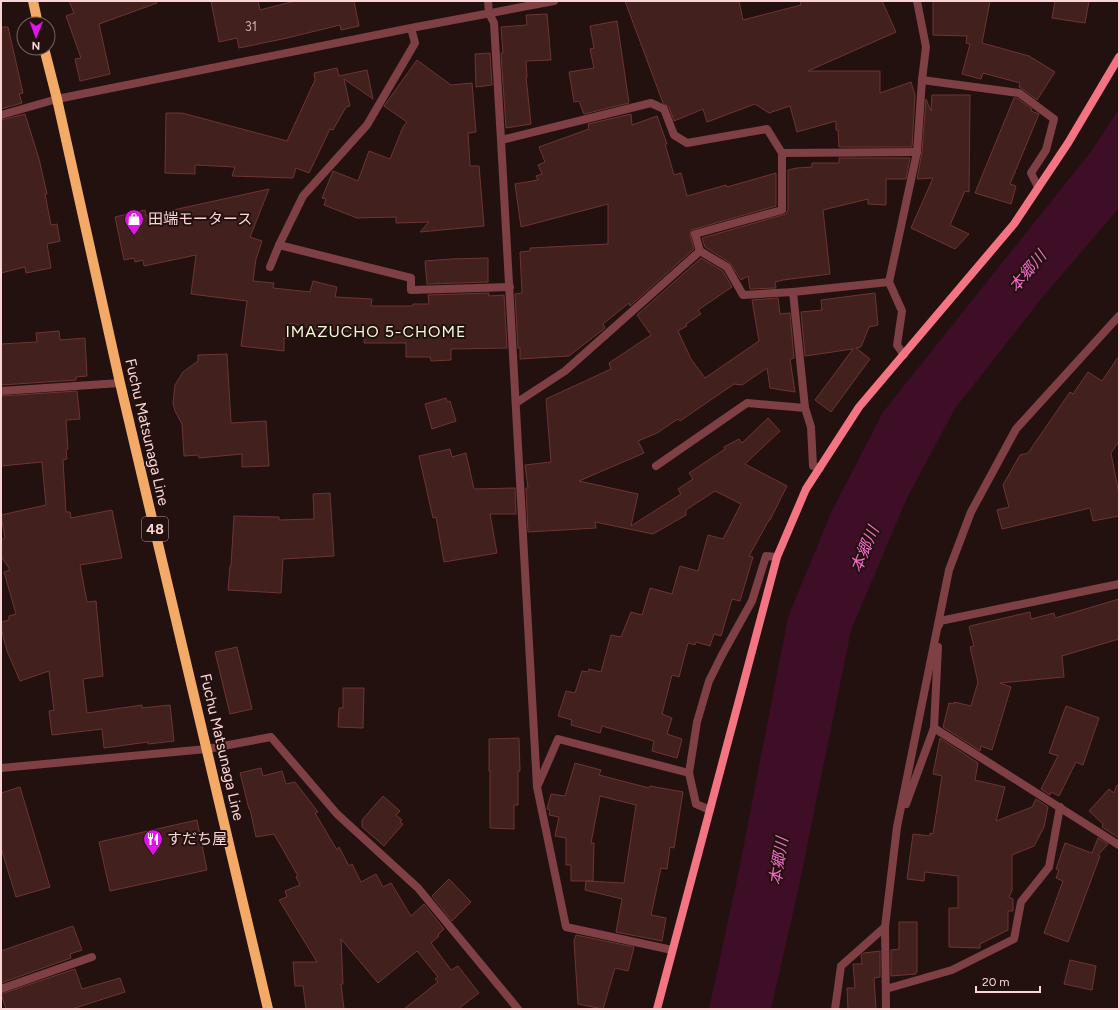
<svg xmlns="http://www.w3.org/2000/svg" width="1120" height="1010" font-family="Figtree,'Noto Sans JP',sans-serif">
	<rect width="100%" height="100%" fill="#231110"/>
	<polygon fill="#3e0e26" points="1119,109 1119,208 1041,299 954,410 907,498 851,630 799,886 771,1009 709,1009 739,870 788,617 831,513 883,412 1093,149"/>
	<g fill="#42201e" stroke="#6c3532">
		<polygon points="69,1 156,1 157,3 99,24 110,74 80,81 75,59 81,58 66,16 74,13"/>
		<polygon points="211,1 258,1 260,10 295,1 354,1 359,26 341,30 340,25 287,38 239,48 237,38 219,42"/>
		<polygon points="625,1 739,1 743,20 801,5 800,1 882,1 896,32 808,71 880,71 880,93 911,82 915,95 912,147 839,147 838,130 836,130 836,121 797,132 790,106 769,113 755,104 707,122 703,109 674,121 669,107 663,103"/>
		<polygon points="933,1 990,1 982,43 1029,56 1055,72 1037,100 1022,89 1019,87 1020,83 983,73 981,79 962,74 970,44 966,43 967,36 933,35"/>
		<polygon points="1055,1 1089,1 1085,23 1052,18"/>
		<polygon points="547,14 551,60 526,61 527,77 526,77 531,124 506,128 501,53 503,53 501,27 527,25 526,15"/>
		<polygon points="617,21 629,103 584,114 579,101 574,102 569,72 594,68 590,49 594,48 590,26"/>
		<polygon points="1,27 8,27 23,93 19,94 22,103 1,109"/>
		<polygon points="490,53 492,85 476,87 475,54"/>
		<polygon points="417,60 451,85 472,83 476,132 468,133 470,166 479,166 484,226 420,232 429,222 396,223 396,217 357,218 324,205 326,199 322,198 333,171 358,181 369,151 390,159 403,127 407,122 384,106"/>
		<polygon points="337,68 339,76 367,70 373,99 344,79 350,106 346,107 333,130 330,129 309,173 296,168 293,178 232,176 235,167 195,165 195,174 165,173 166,113 182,113 287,141 315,80 314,73"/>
		<polygon points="932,95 970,95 969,192 965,191 950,225 969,234 955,249 911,228 933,178 917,179 922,152 926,99 931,111"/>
		<polygon points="1014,98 1017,98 1032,109 1031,111 1039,114 1010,184 1016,186 1011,204 975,193"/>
		<polygon points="25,114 39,159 47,194 45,194 51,225 57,224 60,241 47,244 51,268 26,273 25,267 1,273 1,120"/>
		<polygon points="631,114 632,125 657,116 667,144 665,144 674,175 681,173 687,196 726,185 727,187 776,173 776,206 691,230 690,235 694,249 630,306 629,303 603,324 605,328 569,356 520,359 520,348 518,348 515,294 522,293 520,252 530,251 530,248 608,244 608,204 521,227 515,184 538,180 536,176 542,174 538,165 545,162 539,147 589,129 588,124"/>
		<polygon points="839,158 910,158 906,179 886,179 886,205 868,204 868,199 823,210 830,274 783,280 775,282 776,288 750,289 748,276 741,280 730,263 705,247 702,238 786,214 788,210 788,170 797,168 812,167 812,163 839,163"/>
		<polygon points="269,189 250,237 262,241 256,259 253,281 274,283 273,288 310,292 313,281 337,287 335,297 372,299 371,306 413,306 413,304 429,304 428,295 489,293 489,296 504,295 507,348 451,349 451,360 431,361 430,357 406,357 406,343 364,343 364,332 326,330 326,332 290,323 289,339 284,338 284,351 241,346 247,301 191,294 196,255 144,266 143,260 135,262 134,258 124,260 115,217 145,210 146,216"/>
		<polygon points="488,258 488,282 427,284 425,261 451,259"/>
		<polygon points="701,258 723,271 732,287 698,310 701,314 686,324 687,326 678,331 691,359 705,378 759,341 752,300 778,298 780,314 790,313 794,358 790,359 795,392 770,388 767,368 742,385 734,384 680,421 678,419 657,433 638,441 644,453 579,481 638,494 631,526 681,494 678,489 693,479 689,473 725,449 724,447 739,439 742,443 768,418 780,431 745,464 787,486 770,520 769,520 749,556 753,557 740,601 732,599 721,636 714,634 710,646 696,642 695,645 688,643 679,677 672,675 662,714 672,718 667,734 682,739 677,758 652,751 654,741 602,726 600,733 571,725 572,720 558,716 566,691 575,693 582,671 588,672 589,669 601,672 611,635 621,637 631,612 642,615 650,588 672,594 680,566 698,571 708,535 723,539 741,504 715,491 686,510 686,515 653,534 595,522 596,528 528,532 526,488 528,488 525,465 551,462 546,399 611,369 609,363 651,335 637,315"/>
		<polygon points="875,293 878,325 869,327 861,347 856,348 870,359 831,412 815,400 853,349 805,356 801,312 822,310 821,300"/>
		<polygon points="59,331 60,340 85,338 87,376 76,377 76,380 1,385 1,344 37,342 36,333"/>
		<polygon points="227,354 231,423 266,421 269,466 242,467 242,454 199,458 198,455 184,456 182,424 175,411 173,403 175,385 183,372 198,361 198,355"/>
		<polygon points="1119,356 1119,441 1111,453 1119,494 1119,516 1093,521 1090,508 1002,529 997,510 1009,507 1003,485 1020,455 1028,453 1070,392 1073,394 1088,372 1102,381"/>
		<polygon points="77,391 80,419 66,420 68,449 66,450 67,459 63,460 66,512 70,512 71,518 112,510 122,558 80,565 87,602 96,601 103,676 83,679 87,713 142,705 142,708 170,705 174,741 148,744 148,742 104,748 102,729 52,735 49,711 54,710 49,671 20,681 7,651 1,628 1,622 9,620 9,616 16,614 4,572 10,570 1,556 1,540 5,538 1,515 46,505 42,462 1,466 1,396"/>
		<polygon points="446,398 447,402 450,401 456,421 432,429 425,404"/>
		<polygon points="450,449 452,457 466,453 474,489 515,488 516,514 490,514 497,553 444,562 436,517 433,518 419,456"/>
		<polygon points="330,493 334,556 283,559 281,593 228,590 230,566 231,566 234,516 279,517 279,520 314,519 313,494"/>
		<polygon points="1119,599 1119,639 1062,656 1064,677 1000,683 1011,687 992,750 981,746 980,751 943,727 949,703 954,704 954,702 971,706 978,682 970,647 974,646 969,627 970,626 1030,612 1031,619 1054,613 1055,618"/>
		<polygon points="237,647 252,709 230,714 215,652"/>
		<polygon points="343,688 364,688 363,728 338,727 339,708 343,708"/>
		<polygon points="1066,706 1099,718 1083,765 1076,762 1059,796 1051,792 1050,795 1041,789 1058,756 1049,753"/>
		<polygon points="519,738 520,771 518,771 518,805 514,805 514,829 490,828 490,771 489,771 489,739"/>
		<polygon points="940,738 978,763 975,780 1005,787 996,821 1032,807 1036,799 1048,807 1044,827 1034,846 1012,855 1012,890 1009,897 1013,899 1013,911 1008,911 1008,930 980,944 980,948 949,947 949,908 958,908 958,876 925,872 924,881 907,879 913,834 930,836 930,833 933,834 942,776 933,774"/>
		<polygon points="575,763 601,770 599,775 649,788 650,786 683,792 674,848 670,847 667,869 661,868 651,915 666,918 662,941 616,932 622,899 585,890 586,881 624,883 636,805 600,796 591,843 594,843 593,881 571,881 571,865 566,865 566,838 555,836 559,817 549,815 550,810 547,809 551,794 565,796"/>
		<polygon points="261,768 263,776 282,771 286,784 295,782 318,812 315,813 337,850 339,847 349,866 352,864 361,882 376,874 383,887 391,883 411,916 424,904 444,929 438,935 439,936 431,943 451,970 458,966 479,993 458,1009 404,1009 438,982 435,979 438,977 417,951 378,983 341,939 343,984 341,984 344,1009 306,1009 303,986 295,986 293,962 317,962 279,900 287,897 285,891 300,885 296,877 298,876 274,834 256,837 250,809 249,809 240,773"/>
		<polygon points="1117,785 1119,786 1119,838 1102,827 1103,824 1089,811 1109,789 1114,793"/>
		<polygon points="20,787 50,887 16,897 1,848 1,793"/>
		<polygon points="383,796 400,811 396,815 402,820 400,822 403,824 384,846 362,827 362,820"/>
		<polygon points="197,820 207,870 110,891 99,842"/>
		<polygon points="1098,838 1108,844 1098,855 1100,856 1068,942 1044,933 1063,881 1056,878 1059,870 1056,869 1065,843 1092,853"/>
		<polygon points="449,879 471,902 452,921 432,896"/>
		<polygon points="899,922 917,922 917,972 916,972 916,974 891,976 891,950 899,949"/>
		<polygon points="73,926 82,950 70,954 71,958 1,983 1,951"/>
		<polygon points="576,935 634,947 628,971 615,968 603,1009 578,1004 574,941"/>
		<polygon points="880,951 880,977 874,978 876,1009 848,1009 847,988 855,988 853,964 862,964 861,955 864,953"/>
		<polygon points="1070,960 1096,966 1092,990 1064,984"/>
		<polygon points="75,969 82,989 120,978 125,992 72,1009 6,1009 1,994"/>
	</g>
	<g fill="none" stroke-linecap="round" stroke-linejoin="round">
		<polyline stroke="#7e3f45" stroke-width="8" points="922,80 1019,93 1054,119 1046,150 1031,173 1038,187"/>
		<g stroke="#7e3f45" stroke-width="8">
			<polyline points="488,1 489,13 494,23 501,140"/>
			<polyline points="1,115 57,99 411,28 554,1"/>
			<polyline points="279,245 411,278 411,290 510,287"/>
			<polyline points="270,267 279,245 303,196 367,125 415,43 411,28"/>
			<polyline points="793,292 743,295 727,267 700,251 695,234 782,210 782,153 917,152"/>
			<polyline points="904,355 897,345 902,311 889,282 917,152 922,80 926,47 917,1"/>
			<polyline points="1,391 120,383"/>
			<polyline points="516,403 565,371 700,251"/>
			<polyline points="805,408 793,292 889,282"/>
			<polyline points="656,466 747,403 805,408 811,427 813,466 820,468"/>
			<polyline points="939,625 940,621 1119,584"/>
			<polyline points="934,728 1119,845"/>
			<polyline points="1,768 207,749 271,737 337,814 418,888 518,1009"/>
			<polyline points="689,773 697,722 709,681 722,655 752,601 766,556 777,557"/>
			<polyline points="538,785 558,739 689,773 696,804 710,810"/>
			<polyline points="906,804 934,728 938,647"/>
			<polyline points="672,950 566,927 537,787 501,140 651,103 664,109 674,135 687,143 767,129 782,153"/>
			<polyline points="1,989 92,957"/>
			<polyline points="886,989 952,970 1014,939 1021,902 1049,867 1060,807"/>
			<polyline points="835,1009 841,966 885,927"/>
			<polyline points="886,1009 885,927 897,827 949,570 971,512 1016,429 1119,316"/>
		</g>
		<polyline stroke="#f37583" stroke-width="8" points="657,1009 777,557 806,489 859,407 1014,224 1068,143 1119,57"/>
		<g stroke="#f2aa66" stroke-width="10">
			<polyline points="33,1 38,24"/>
			<polyline points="44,48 57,99 120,383 268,1009"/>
		</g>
	</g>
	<defs>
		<g id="shop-pin" transform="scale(1)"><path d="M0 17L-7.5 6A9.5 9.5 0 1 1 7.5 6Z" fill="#e114e9" stroke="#231110"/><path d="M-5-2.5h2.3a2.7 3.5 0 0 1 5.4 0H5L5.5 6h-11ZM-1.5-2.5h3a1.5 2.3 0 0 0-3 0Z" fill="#fff"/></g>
		<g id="restaurant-pin" transform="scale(1)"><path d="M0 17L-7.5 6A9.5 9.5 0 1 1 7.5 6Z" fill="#e114e9" stroke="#231110"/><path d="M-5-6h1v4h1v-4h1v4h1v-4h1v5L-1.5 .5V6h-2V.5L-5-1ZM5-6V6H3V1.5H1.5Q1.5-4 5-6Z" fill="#fff"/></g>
	</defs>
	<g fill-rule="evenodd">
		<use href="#shop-pin" x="134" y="219"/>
		<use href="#restaurant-pin" x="153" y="839"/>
	</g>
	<g text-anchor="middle" stroke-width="4" stroke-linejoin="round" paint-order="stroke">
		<g font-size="13" fill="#cda8a8">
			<text x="251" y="31">31</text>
		</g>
		<rect fill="#231110" stroke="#ba9a9b" stroke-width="1" x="142" y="517" width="26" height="24" rx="3"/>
		<g font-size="14" font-weight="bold" fill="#fbd5d6">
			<text x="155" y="534">48</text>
		</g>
		<g font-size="15" fill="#fbd5d6" stroke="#231110" text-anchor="start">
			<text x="148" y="224">田端モータース</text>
			<text x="167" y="844">すだち屋</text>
		</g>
		<g font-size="15" fill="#fbd5d6" stroke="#231110">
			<text transform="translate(147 432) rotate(77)" y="5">Fuchu Matsunaga Line</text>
			<text transform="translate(222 747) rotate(77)" y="5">Fuchu Matsunaga Line</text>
		</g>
		<g font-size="16" font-style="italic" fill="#f36cc7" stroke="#231110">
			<text transform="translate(1027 271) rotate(-50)" y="6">本郷川</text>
			<text transform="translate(864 549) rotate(-67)" y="6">本郷川</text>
			<text transform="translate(778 861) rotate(-81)" y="6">本郷川</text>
		</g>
		<g font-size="16" letter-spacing="1" fill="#f3fcd7" stroke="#231110">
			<text x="376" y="337">IMAZUCHO 5-CHOME</text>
		</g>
	</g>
	<rect width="1120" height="1010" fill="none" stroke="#fbd5d6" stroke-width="4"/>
	<g transform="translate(36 36) rotate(181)"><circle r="19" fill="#231110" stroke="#795f5f"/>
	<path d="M0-3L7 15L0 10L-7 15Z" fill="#e114e9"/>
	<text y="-6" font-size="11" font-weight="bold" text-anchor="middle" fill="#fbd5d6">N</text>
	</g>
	<path d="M976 986v6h64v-6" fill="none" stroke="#fbd5d6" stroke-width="2"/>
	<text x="982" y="986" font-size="12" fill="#fbd5d6" stroke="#231110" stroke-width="3" paint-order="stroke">20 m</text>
</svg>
